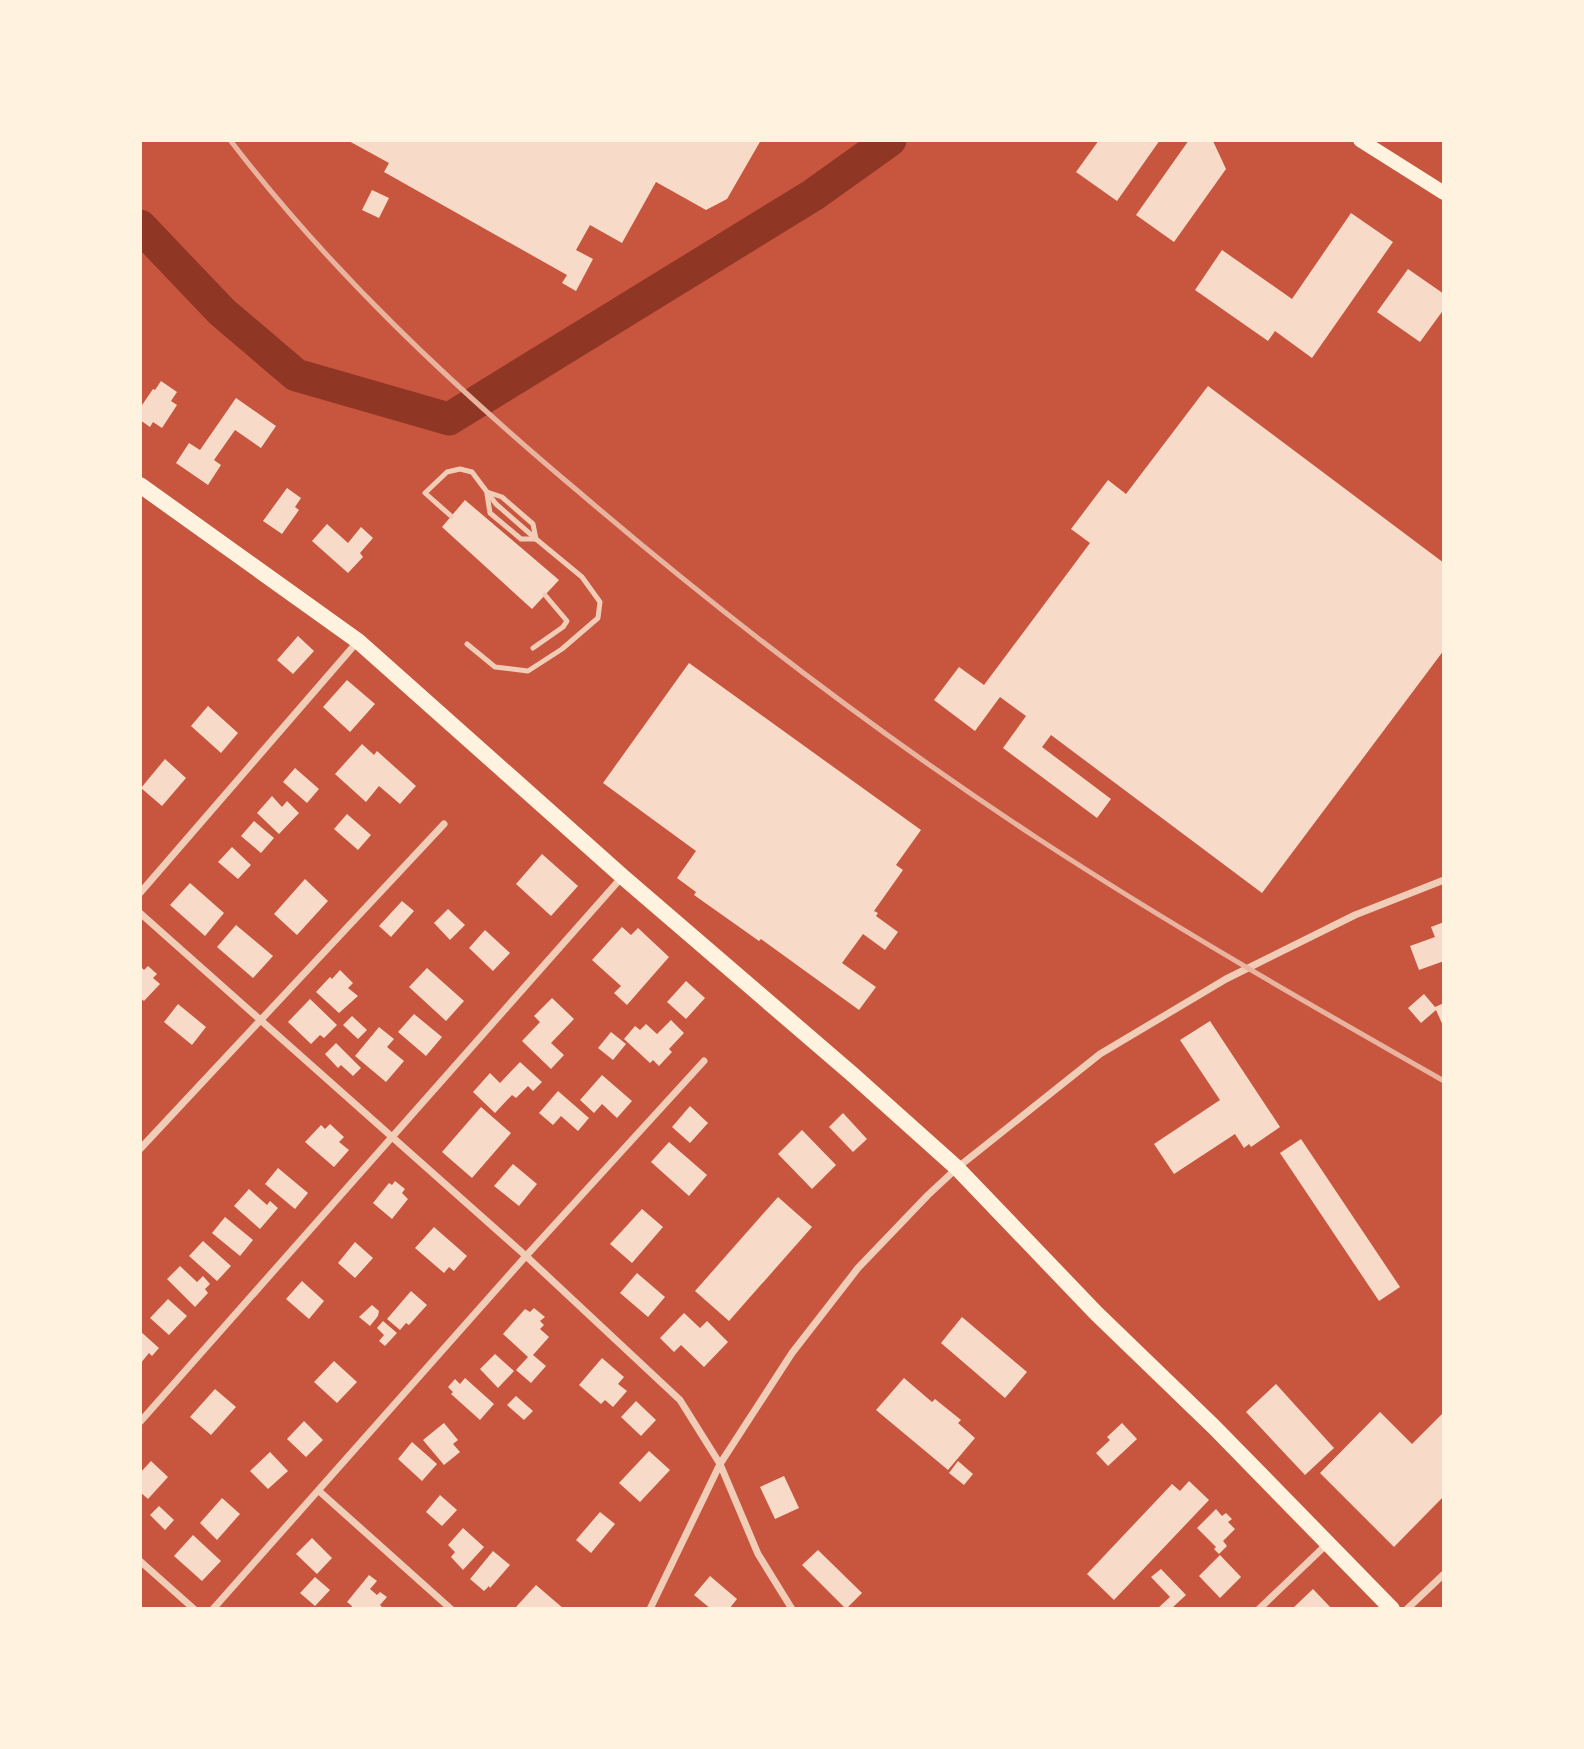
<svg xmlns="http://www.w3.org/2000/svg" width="1584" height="1749" font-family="'Noto Serif',serif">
	<rect width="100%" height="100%" fill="#c8553d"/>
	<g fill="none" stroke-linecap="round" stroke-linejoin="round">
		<polyline stroke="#8f3625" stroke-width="33" points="140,226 222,312 296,375 449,419 813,195 890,140"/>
	</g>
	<g fill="#f7dbc8">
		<polygon points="347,140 761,140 727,199 706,210 656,182 622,243 590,225 576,250 593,259 576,291 562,283 567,275 384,172 389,163"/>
		<polygon points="1099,140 1160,140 1117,201 1076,172"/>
		<polygon points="1189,140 1213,141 1226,169 1174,242 1136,215"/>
		<polygon points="372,190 389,198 379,218 362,210"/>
		<polygon points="1351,213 1393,242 1312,358 1275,331 1268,341 1195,290 1222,250 1292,299"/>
		<polygon points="1408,269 1444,294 1444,309 1420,342 1377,312"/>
		<polygon points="161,381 177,392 171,401 177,405 162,428 153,422 150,427 140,420 140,408 153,389 155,390"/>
		<polygon points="1208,386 1444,563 1444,650 1262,893 1051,735 1042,747 1111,799 1097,818 1003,748 1026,716 1000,697 975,731 934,700 959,667 984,685 1090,543 1071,529 1108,480 1126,494"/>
		<polygon points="236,398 276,426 261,448 235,430 214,460 221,465 208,485 176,463 189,443 200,450"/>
		<polygon points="287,488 301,498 295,507 299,510 282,534 263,521"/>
		<polygon points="465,500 559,580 532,609 442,527"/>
		<polygon points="327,524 348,543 361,527 373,538 360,553 363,557 348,573 312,541"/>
		<polygon points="298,636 314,651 293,674 277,660"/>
		<polygon points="689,663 921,830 896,865 903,870 874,911 878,913 876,916 898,932 885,950 863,934 842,963 876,987 859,1010 761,939 759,941 694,895 696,892 677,878 696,851 603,783"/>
		<polygon points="347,680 375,704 350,732 323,707"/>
		<polygon points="208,706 238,733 221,753 191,726"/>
		<polygon points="362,744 374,755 377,751 416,786 400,804 379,786 366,802 335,774"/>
		<polygon points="165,759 186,778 162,806 141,788"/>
		<polygon points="295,768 319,789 307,803 283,782"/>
		<polygon points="272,796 282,807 287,801 299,813 279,834 257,813"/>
		<polygon points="347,814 371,835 358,850 334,829"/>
		<polygon points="254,821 274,838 261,853 241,836"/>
		<polygon points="232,847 251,865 238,879 218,862"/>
		<polygon points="542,854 578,886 551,916 516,884"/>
		<polygon points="305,879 328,901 297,935 274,914"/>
		<polygon points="190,883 224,913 205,936 170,905"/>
		<polygon points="402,901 414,911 391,937 379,926"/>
		<polygon points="448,909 465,925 450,940 434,923"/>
		<polygon points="1444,922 1444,948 1442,949 1444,961 1419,970 1410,946 1435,937 1431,927"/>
		<polygon points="236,925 273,956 253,978 217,947"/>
		<polygon points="622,927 631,935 638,928 669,957 627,1005 614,993 621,986 592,960"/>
		<polygon points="485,930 510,953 493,971 469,948"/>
		<polygon points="140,966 144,970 148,966 157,974 153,978 160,984 144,1001 140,998"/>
		<polygon points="427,968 464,1001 446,1021 409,987"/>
		<polygon points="340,970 353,983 348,988 358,996 339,1013 316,992 330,977 332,979"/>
		<polygon points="686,981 705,998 686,1019 667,1002"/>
		<polygon points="1424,994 1435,1007 1444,1003 1444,1028 1436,1010 1421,1023 1408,1008"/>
		<polygon points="552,998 574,1019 551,1043 564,1055 551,1069 522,1041 540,1022 534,1016"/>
		<polygon points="310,999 337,1025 324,1038 320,1035 311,1044 288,1022"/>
		<polygon points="178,1004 206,1027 192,1045 164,1022"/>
		<polygon points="414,1014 442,1037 426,1056 398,1032"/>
		<polygon points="352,1016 367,1030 358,1039 343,1025"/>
		<polygon points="671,1020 684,1033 669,1049 672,1052 659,1066 653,1060 650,1063 624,1039 635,1026 640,1030 646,1024 657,1034"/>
		<polygon points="1210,1021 1280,1127 1251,1147 1249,1144 1244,1148 1235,1134 1174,1174 1154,1144 1220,1100 1180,1040"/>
		<polygon points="379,1027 394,1039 387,1047 404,1061 386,1082 355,1056"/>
		<polygon points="611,1032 626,1044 613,1060 598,1048"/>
		<polygon points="336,1043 361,1068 353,1076 341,1065 338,1068 325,1054"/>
		<polygon points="520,1062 542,1082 533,1091 528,1086 516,1098 512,1095 495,1113 473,1092 490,1073 500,1083"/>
		<polygon points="602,1075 632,1101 617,1118 602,1104 594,1113 580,1100"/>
		<polygon points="558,1091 589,1118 578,1131 561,1116 553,1125 539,1113"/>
		<polygon points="690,1106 708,1123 690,1143 672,1127"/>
		<polygon points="481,1107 511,1133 472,1178 442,1152"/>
		<polygon points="843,1113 867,1139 853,1152 829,1127"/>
		<polygon points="330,1124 344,1137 339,1142 349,1150 334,1167 305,1142 321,1125 325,1129"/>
		<polygon points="802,1130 836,1165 812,1189 778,1154"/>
		<polygon points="1301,1139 1400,1287 1379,1301 1280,1153"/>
		<polygon points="669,1142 707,1175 689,1196 651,1162"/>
		<polygon points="513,1164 537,1184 519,1206 494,1186"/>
		<polygon points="278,1168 308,1193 295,1209 265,1184"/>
		<polygon points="395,1181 405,1189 402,1193 408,1199 392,1219 373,1203 389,1183 392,1185"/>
		<polygon points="249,1189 267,1205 270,1201 278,1208 260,1229 234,1206"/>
		<polygon points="778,1197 812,1227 729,1321 695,1291"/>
		<polygon points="642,1209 663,1227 632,1263 610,1244"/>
		<polygon points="225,1217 253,1240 240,1256 212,1233"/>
		<polygon points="434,1227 467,1256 454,1271 449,1267 444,1273 415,1248"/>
		<polygon points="203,1241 231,1266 217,1281 189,1256"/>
		<polygon points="355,1242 373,1258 355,1278 338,1263"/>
		<polygon points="180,1266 197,1282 203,1276 210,1284 205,1289 208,1293 195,1307 167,1279"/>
		<polygon points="637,1273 665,1297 648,1317 620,1293"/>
		<polygon points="302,1281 324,1301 309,1319 286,1299"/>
		<polygon points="411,1291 427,1305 409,1325 406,1323 400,1330 387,1319"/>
		<polygon points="168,1299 187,1316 169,1335 150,1318"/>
		<polygon points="372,1305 379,1311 378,1316 370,1326 359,1317"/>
		<polygon points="534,1308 545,1317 540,1321 544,1325 540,1329 549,1337 533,1355 546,1366 531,1383 516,1370 528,1357 503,1334 525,1309 530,1312"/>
		<polygon points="684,1313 700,1328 707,1321 728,1342 704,1367 681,1345 674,1352 660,1338"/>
		<polygon points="962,1317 1027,1372 1005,1398 941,1343"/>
		<polygon points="383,1321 397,1333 385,1346 379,1341 384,1335 377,1328"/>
		<polygon points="140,1331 159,1348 152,1356 149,1353 140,1364"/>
		<polygon points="495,1354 514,1371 498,1388 480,1369"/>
		<polygon points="602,1358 624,1377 618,1384 627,1391 613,1407 605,1400 601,1404 579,1385"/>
		<polygon points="334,1361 357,1382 337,1403 314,1382"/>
		<polygon points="465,1378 494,1404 480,1420 451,1394 453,1392 448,1387 455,1379 460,1384"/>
		<polygon points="904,1378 932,1402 935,1399 961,1420 958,1423 975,1438 948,1470 876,1410"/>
		<polygon points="1276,1384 1334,1448 1305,1475 1246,1412"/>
		<polygon points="215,1389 236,1407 211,1435 190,1417"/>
		<polygon points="516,1396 533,1411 524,1420 507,1405"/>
		<polygon points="636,1401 656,1420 641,1436 621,1417"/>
		<polygon points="1380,1412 1412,1444 1444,1412 1444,1496 1394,1547 1320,1473"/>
		<polygon points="304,1421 323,1440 306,1457 287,1439"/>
		<polygon points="444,1423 458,1440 453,1444 460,1452 444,1465 423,1440"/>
		<polygon points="1122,1423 1137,1439 1108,1466 1096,1453 1110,1440 1107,1437"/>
		<polygon points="412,1442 437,1464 422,1481 398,1459"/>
		<polygon points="649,1451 670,1470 640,1502 619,1483"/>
		<polygon points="270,1452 288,1471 268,1489 250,1471"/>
		<polygon points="151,1461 168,1477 148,1499 140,1492 140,1473"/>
		<polygon points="958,1461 973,1474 964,1485 949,1473"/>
		<polygon points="784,1476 799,1508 775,1519 760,1487"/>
		<polygon points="1189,1481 1209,1500 1114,1600 1087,1574 1172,1484 1180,1491"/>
		<polygon points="440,1495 457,1510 442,1526 426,1512"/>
		<polygon points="222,1498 240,1514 217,1540 200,1523"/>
		<polygon points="159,1506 174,1520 165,1530 150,1515"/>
		<polygon points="1216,1509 1222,1516 1226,1513 1232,1519 1228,1522 1235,1529 1223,1541 1227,1546 1219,1554 1214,1549 1216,1547 1197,1528"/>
		<polygon points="600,1512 615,1524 591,1553 576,1540"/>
		<polygon points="463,1528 484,1547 463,1570 451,1557 455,1552 448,1545"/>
		<polygon points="193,1535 221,1561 202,1581 174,1556"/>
		<polygon points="312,1538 332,1558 317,1574 296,1554"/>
		<polygon points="818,1550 862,1593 846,1609 802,1565"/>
		<polygon points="493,1551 510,1565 490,1588 489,1586 484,1591 470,1579"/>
		<polygon points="1220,1555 1241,1577 1220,1598 1199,1576"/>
		<polygon points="1161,1569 1186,1595 1173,1607 1174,1609 1157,1609 1170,1597 1151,1577"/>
		<polygon points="369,1575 377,1581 370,1589 377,1595 380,1592 387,1597 380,1605 384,1609 350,1609 352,1606 347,1602"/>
		<polygon points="710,1576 737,1599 729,1609 711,1609 694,1595"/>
		<polygon points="315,1577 330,1590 315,1606 300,1593"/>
		<polygon points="536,1585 564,1609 518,1609 516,1607"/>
		<polygon points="1313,1589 1332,1609 1292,1609"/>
	</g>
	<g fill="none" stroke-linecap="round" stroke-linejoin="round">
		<g stroke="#f1ccb7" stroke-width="5">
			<polyline points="487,494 490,513 521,539 536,539"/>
			<polyline points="451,516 425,493 447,472 460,469 472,472 496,504 536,539"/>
			<polyline points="467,644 495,667 528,671 562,649 598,618 600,602 582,577 536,539 533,524 502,497 487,492"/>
			<polyline points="533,648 563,627 567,621 545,595"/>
		</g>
		<g stroke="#f1ccb7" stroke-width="7">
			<polyline points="140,893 358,641"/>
			<polyline points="140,913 526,1256 680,1400 720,1464 758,1554 792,1609"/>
			<polyline points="140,1149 444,824"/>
			<polyline points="140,1422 622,877"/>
			<polyline points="319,1491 451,1609"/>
			<polyline points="140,1561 194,1609"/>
			<polyline points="213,1609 526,1256 704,1061"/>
			<polyline points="650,1609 720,1464 792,1353 858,1268 928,1195 957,1168 1100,1054 1226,979 1355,915 1444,880"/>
			<polyline points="1259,1609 1327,1544"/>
			<polyline points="1407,1609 1444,1574"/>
		</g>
		<polyline stroke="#fff3e0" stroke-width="14" points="1360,140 1444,193"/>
		<polyline stroke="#fff3e0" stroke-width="16" points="140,485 358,641 623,877 852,1074 957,1168 1096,1313 1214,1427 1392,1609"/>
		<path stroke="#e9b49f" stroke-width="5" d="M230,140C331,272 452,385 579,492C725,617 877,733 1037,838C1170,925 1307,1003 1444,1081"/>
	</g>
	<rect width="1584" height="1749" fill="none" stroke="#fff3e0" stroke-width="284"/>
</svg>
